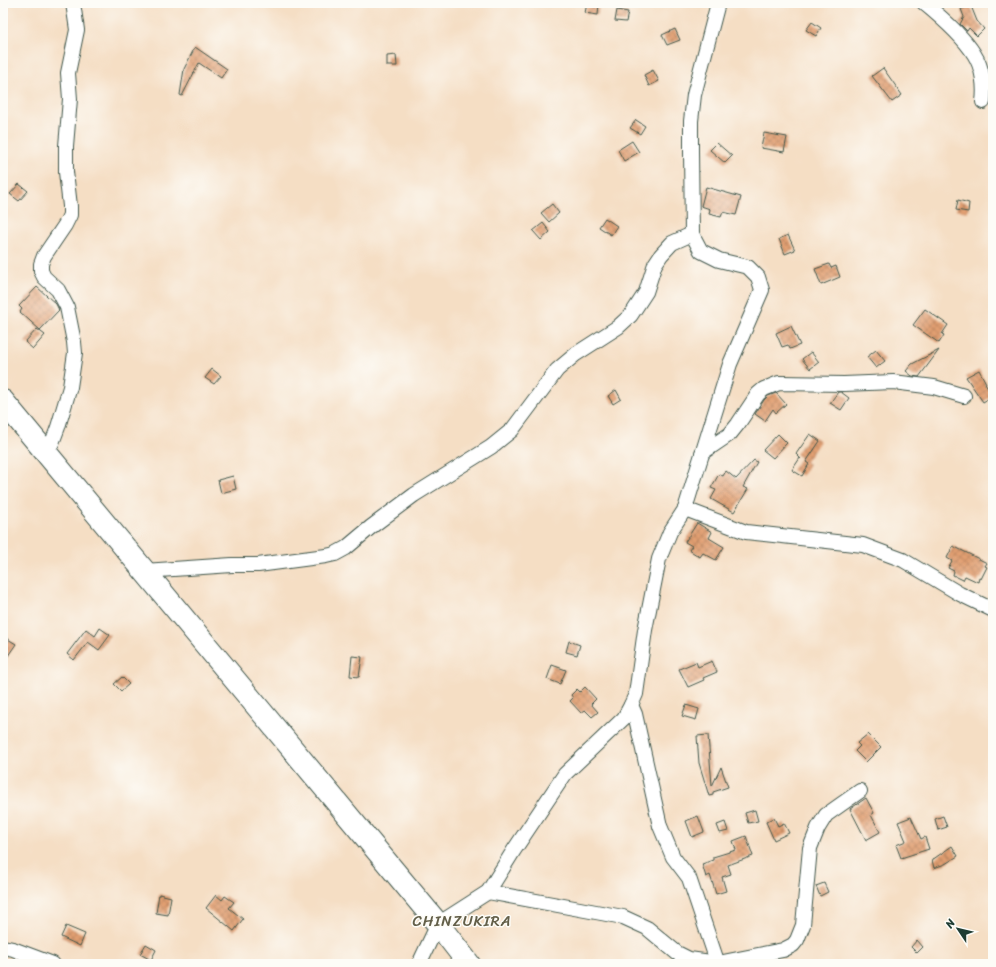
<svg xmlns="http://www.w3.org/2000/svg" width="996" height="967" font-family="Sriracha,sans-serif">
	<defs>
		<pattern id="building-cross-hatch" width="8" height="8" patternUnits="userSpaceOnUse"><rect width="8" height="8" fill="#e19f71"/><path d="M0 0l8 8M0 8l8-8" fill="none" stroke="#b6835e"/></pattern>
	</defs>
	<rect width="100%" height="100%" fill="#fdfcf7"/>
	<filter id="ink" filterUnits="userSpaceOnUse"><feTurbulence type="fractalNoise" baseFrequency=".025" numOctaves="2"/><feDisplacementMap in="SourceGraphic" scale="8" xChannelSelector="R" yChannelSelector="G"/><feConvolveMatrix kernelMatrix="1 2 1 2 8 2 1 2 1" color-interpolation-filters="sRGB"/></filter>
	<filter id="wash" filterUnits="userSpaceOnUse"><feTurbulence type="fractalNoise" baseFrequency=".012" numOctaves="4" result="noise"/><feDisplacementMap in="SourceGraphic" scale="16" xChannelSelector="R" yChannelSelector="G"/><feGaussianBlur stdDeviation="0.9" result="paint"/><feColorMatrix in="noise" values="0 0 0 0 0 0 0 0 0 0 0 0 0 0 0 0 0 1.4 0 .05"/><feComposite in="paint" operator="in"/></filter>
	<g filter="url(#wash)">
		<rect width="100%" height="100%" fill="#f5dec4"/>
		<g id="blocks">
			<g fill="url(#building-cross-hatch)">
				<polygon points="587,3 599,3 598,15 585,13"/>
				<polygon points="971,6 977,21 984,29 977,36 969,28 967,31 960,24 964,17 961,9"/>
				<polygon points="617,10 628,12 626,22 615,21"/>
				<polygon points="812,22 821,28 816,36 806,30"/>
				<polygon points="675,29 680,40 667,45 662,35"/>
				<polygon points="195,47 227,69 221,78 199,63 182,96 180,95 184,69"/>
				<polygon points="396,55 397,66 387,66 387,56"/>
				<polygon points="883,68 902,95 892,102 872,76"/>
				<polygon points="653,70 659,81 649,86 644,75"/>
				<polygon points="636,120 645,126 640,134 630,128"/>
				<polygon points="764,133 787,137 784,152 761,148"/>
				<polygon points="632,141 639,152 624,161 618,150"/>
				<polygon points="717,143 732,156 725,163 710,150"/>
				<polygon points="19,184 28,191 19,201 10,194"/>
				<polygon points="706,187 741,197 736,215 723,212 721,217 709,214 710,209 701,206"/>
				<polygon points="958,200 969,203 968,212 956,210"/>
				<polygon points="552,204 559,213 549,222 541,213"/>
				<polygon points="605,218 617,226 611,235 599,227"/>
				<polygon points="543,223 550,232 541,240 533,231"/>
				<polygon points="788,235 795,250 785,254 779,239"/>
				<polygon points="829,264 831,268 836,266 840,277 821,285 815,269"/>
				<polygon points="37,287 56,304 59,310 40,330 20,312 22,309 19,306"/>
				<polygon points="925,309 948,325 942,334 944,335 939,343 913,325"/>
				<polygon points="791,326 800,345 790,349 788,345 782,347 776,333"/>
				<polygon points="37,329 45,335 33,349 25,342"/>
				<polygon points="876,350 885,361 876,368 867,357"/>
				<polygon points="939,350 919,377 912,376 906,371 912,364"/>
				<polygon points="811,352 819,362 810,369 802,359"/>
				<polygon points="212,369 221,376 214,384 205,378"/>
				<polygon points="979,370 986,383 985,384 993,396 983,402 966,377"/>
				<polygon points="616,390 621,399 613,404 608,396"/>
				<polygon points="838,392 841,392 849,398 841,410 830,403"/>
				<polygon points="776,393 786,404 776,413 773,409 765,421 755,414 764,400 768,396"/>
				<polygon points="778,434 787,443 773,458 763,450"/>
				<polygon points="810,434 820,441 806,462 809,464 802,476 792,470 800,458 801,459 796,454"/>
				<polygon points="754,460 757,462 743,487 748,489 734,512 711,499 716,490 711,488 719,474 723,476 726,471 736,479"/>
				<polygon points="233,476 236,489 221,493 218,480"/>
				<polygon points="697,523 712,532 709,538 724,547 716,560 703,553 700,557 689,550 692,546 685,542"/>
				<polygon points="953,546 987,563 985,566 987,567 981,579 979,578 978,582 965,576 963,580 953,575 954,571 948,568 952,561 947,558"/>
				<polygon points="100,628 110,635 99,650 88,642 74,660 67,654 86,629 95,636"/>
				<polygon points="3,636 16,644 3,663"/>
				<polygon points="569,641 580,645 577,655 566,652"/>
				<polygon points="352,656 362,657 359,677 350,676"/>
				<polygon points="712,661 717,672 703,678 704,680 688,687 679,669 696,662 698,667"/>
				<polygon points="552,665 566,670 560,684 547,679"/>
				<polygon points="122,677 129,684 121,691 114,684"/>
				<polygon points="585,687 596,699 591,704 598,712 592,717 585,710 581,713 570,701 573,698 571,695 577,689 580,692"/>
				<polygon points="686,705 699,709 696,720 682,716"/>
				<polygon points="868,734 881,747 866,762 855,751 860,746 857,743"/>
				<polygon points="708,735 712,786 721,767 728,787 713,792 713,795 709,796 699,763 697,736"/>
				<polygon points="866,798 874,813 871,815 880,832 866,840 850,809"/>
				<polygon points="755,810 758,821 748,823 745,813"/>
				<polygon points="698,816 704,832 692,837 686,821"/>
				<polygon points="943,816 947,827 938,830 935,819"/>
				<polygon points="911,817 921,839 925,837 929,849 901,858 896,845 906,841 898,822"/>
				<polygon points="774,818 778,826 784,823 789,833 774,840 766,822"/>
				<polygon points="725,822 728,831 720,833 717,825"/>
				<polygon points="746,836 753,856 728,865 731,874 722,877 726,891 716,894 710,875 706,877 702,864 713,860 713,857 736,850 733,841"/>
				<polygon points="952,846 958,856 945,864 934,868 932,860"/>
				<polygon points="824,883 828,892 820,896 816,886"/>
				<polygon points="159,894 171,897 168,915 156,913"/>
				<polygon points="216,895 222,900 225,896 234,902 229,908 243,919 234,931 206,908"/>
				<polygon points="66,926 85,934 80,946 61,937"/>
				<polygon points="917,940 923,947 917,953 911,947"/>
				<polygon points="146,944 156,950 151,960 140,954"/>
			</g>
		</g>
	</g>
	<g filter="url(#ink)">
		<use href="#blocks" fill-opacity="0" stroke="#3f554a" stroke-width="1"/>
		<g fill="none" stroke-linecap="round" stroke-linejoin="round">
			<g stroke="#3f554a" stroke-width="16">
				<g id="minor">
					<path d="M924,3C941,17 963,36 974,54C983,68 985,87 983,102"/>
					<polyline points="43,450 52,443 58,427 70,387 75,353 74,342 67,307 58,290 44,277 41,271 41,264 44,256 65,225 70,215 70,206 66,172 66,146 70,99 68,73 77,30 73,3"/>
					<polyline points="702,453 730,434 738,424 758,394 764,389 779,383 844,384 893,382 934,387 964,396"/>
					<polyline points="685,509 746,532 863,545 903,560 960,594 993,610"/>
					<polyline points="144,571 232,565 258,565 326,556 335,554 346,548 371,527 414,495 491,447 512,430 557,370 576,354 618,327 631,315 646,292 655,264 661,255 672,243 692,234"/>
					<polyline points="631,705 635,714 660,826 673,857 689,878 718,964"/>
					<polyline points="488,892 623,917 647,928 677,953 689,959 718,963 783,950 793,945 797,940 803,925 810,848 818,828 826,815 860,791"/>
					<polyline points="3,947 13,949 53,964"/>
					<polyline points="419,964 438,924 488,892 514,850 565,774 624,718 631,705 636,694 645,630 659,559 670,532 685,509 730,364 762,290 758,277 748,267 719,260 701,251 692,234 691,151 691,121 694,95 718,3"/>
				</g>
			</g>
			<g stroke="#3f554a" stroke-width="24">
				<polyline id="trunk" points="3,401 438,924 469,964"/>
			</g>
			<use href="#minor" stroke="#fff" stroke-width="14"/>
			<use href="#trunk" stroke="#fff" stroke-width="22"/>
		</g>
	</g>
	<g text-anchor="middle" stroke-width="3" stroke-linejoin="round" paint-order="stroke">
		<g font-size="15" letter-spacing="1" fill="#635f49" stroke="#fdfcf7">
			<text x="462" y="926">CHINZUKIRA</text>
		</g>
	</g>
	<rect width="996" height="967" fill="none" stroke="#fdfcf7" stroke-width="16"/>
	<g transform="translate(958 929) rotate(305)" stroke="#fdfcf7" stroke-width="3" paint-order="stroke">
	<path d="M0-3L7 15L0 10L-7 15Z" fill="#1f3d34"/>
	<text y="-6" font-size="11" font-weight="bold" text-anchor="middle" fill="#1f3d34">N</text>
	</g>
</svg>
